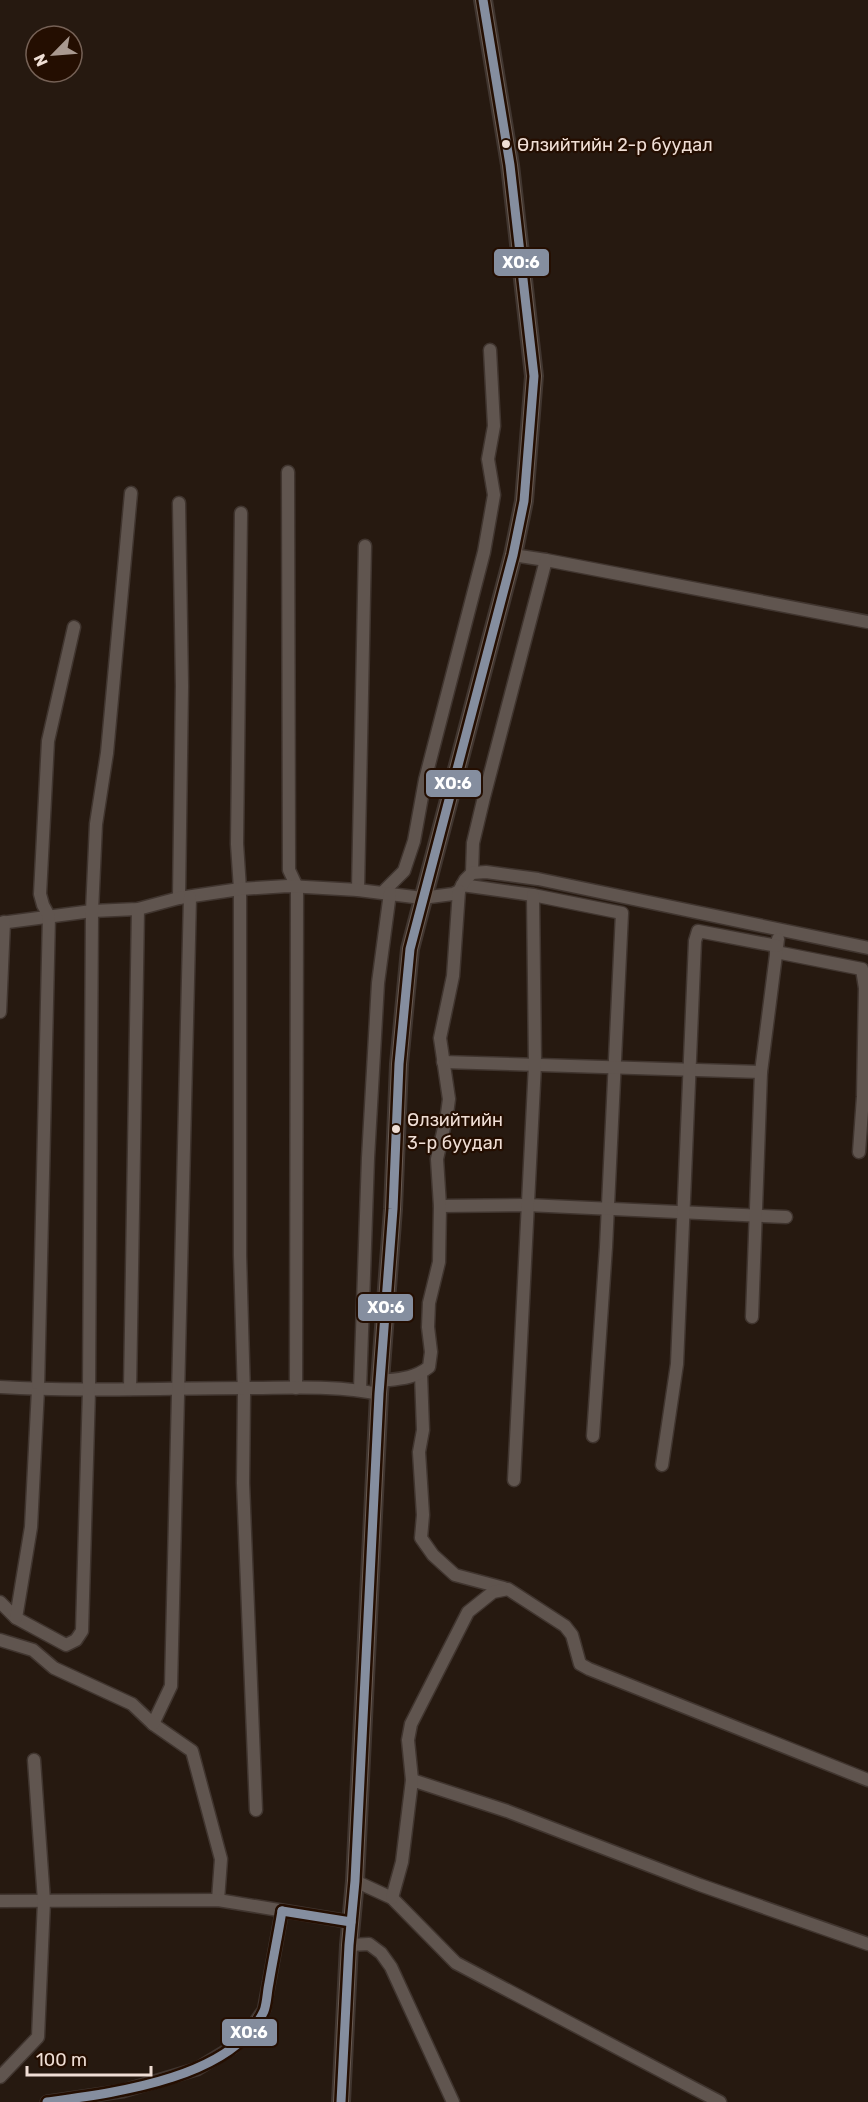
<svg xmlns="http://www.w3.org/2000/svg" width="868" height="2102" font-family="Rubik,sans-serif">
	<rect width="100%" height="100%" fill="#261910"/>
	<g fill="none" stroke-linecap="round" stroke-linejoin="round">
		<g stroke="#40352f" stroke-width="15">
			<g id="minor">
				<polyline points="288,472 289,870 297,887 296,1388"/>
				<polyline points="241,513 237,844 240,889 240,1255 244,1395 243,1483 256,1810"/>
				<polyline points="513,555 546,560 868,622"/>
				<polyline points="472,873 473,843 484,797 546,560"/>
				<polyline points="462,885 533,895 622,913 606,1247 593,1436"/>
				<polyline points="358,890 365,546"/>
				<polyline points="383,892 404,871 414,841 425,780 484,552 494,495 488,459 494,426 490,350"/>
				<polyline points="179,898 182,686 179,503"/>
				<polyline points="0,923 92,911 138,909 179,898 240,889 288,886 358,890 422,898 453,894 459,891 465,880 472,873 486,872 538,879 868,948"/>
				<polyline points="776,952 862,969 865,988 863,1097 859,1152"/>
				<polyline points="0,1012 4,922"/>
				<polyline points="443,1062 761,1072"/>
				<polyline points="440,1206 527,1205 786,1217"/>
				<polyline points="752,1317 761,1072 778,939"/>
				<polyline points="421,1374 423,1430 419,1452 423,1515 421,1538 433,1555 455,1575 504,1588"/>
				<path d="M380,1381C398,1379 414,1379 429,1367L431,1352L428,1327L429,1303L439,1262L440,1206L437,1159L447,1114L449,1099L440,1038L453,976L459,891"/>
				<path d="M0,1387C82,1392 165,1388 247,1388C290,1388 336,1385 379,1394"/>
				<polyline points="130,1389 138,909"/>
				<polyline points="360,1390 368,1158 378,983 390,893"/>
				<polyline points="662,1465 677,1364 695,941 698,931 777,946"/>
				<polyline points="514,1480 535,1064 533,895"/>
				<polyline points="0,1602 16,1618 66,1645 76,1640 82,1631 89,1390 92,911 96,824 107,753 131,493"/>
				<polyline points="16,1618 31,1527 38,1389 49,916 43,905 40,894 48,741 74,627"/>
				<polyline points="0,1640 33,1650 54,1668 132,1704 153,1724 192,1751 221,1859 218,1900"/>
				<polyline points="153,1724 171,1686 190,897"/>
				<polyline points="412,1780 507,1811 700,1885 868,1944"/>
				<polyline points="355,1881 392,1898 456,1963 720,2102"/>
				<polyline points="392,1898 402,1862 412,1780 408,1740 411,1724 468,1612 493,1592 508,1589 565,1626 572,1635 580,1664 589,1669 868,1780"/>
				<polyline points="0,1901 218,1900 351,1922"/>
				<polyline points="349,1945 369,1944 381,1953 391,1967 453,2102"/>
				<polyline points="0,2077 38,2037 44,1901 34,1760"/>
				<polyline points="47,2102 123,2091 197,2069 233,2047 247,2034 264,2010 282,1911"/>
			</g>
		</g>
		<g stroke="#40352f" stroke-width="20">
			<polyline id="major" points="341,2102 349,1945 355,1881 379,1394 393,1209 399,1064 410,949 513,555 524,501 534,376 510,165 483,0"/>
		</g>
		<use href="#minor" stroke="#60554f" stroke-width="12"/>
		<use href="#major" stroke="#685a51" stroke-width="16"/>
		<g stroke="#240e01" stroke-width="14">
			<g id="bus-1">
				<polyline points="282,1911 351,1922"/>
				<path d="M47,2102C113,2093 232,2079 264,2011C267,2003 267,1992 269,1983C273,1959 278,1935 282,1911"/>
				<polyline points="341,2102 349,1945 355,1881 379,1394 393,1209 399,1064 410,949 513,555 524,501 534,376 510,165 483,0"/>
			</g>
		</g>
		<use href="#bus-1" stroke="#858e9f" stroke-width="9"/>
	</g>
	<g fill="#efded5" stroke="#240e01" stroke-width="2">
		<circle cx="506" cy="144" r="5"/>
		<circle cx="396" cy="1129" r="5"/>
	</g>
	<g text-anchor="middle" stroke-width="4.5" stroke-linejoin="round" paint-order="stroke">
		<g font-size="18" fill="#efded5" stroke="#240e01" text-anchor="start">
			<text x="517" y="151">Өлзийтийн 2-р буудал</text>
			<text x="407" y="1126">Өлзийтийн<tspan x="407" dy="23">3-р буудал</tspan></text>
		</g>
	</g>
	<g stroke="#240e01" stroke-width="2">
		<rect x="493" y="248" width="57" height="29" rx="6" fill="#858e9f"/>
		<rect x="425" y="769" width="57" height="29" rx="6" fill="#858e9f"/>
		<rect x="357" y="1293" width="57" height="29" rx="6" fill="#858e9f"/>
		<rect x="221" y="2018" width="57" height="29" rx="6" fill="#858e9f"/>
	</g>
	<g font-size="16" text-anchor="middle" font-weight="bold" fill="#fff">
		<text x="521" y="268">ХО:6</text>
		<text x="453" y="789">ХО:6</text>
		<text x="386" y="1313">ХО:6</text>
		<text x="249" y="2038">ХО:6</text>
	</g>
	<g transform="translate(54 54) rotate(245)"><circle r="28" fill="#240e01" stroke="#756156" stroke-width="1.5"/>
	<path d="M0-4.5L10 22L0 15L-10 22Z" fill="#a99990"/>
	<text y="-9" font-size="16" font-weight="bold" text-anchor="middle" fill="#efded5">N</text>
	</g>
	<path d="M27 2066v9h124v-9" fill="none" stroke="#efded5" stroke-width="3"/>
	<text x="36" y="2066" font-size="18" fill="#efded5" stroke="#240e01" stroke-width="4.5" paint-order="stroke">100 m</text>
</svg>
